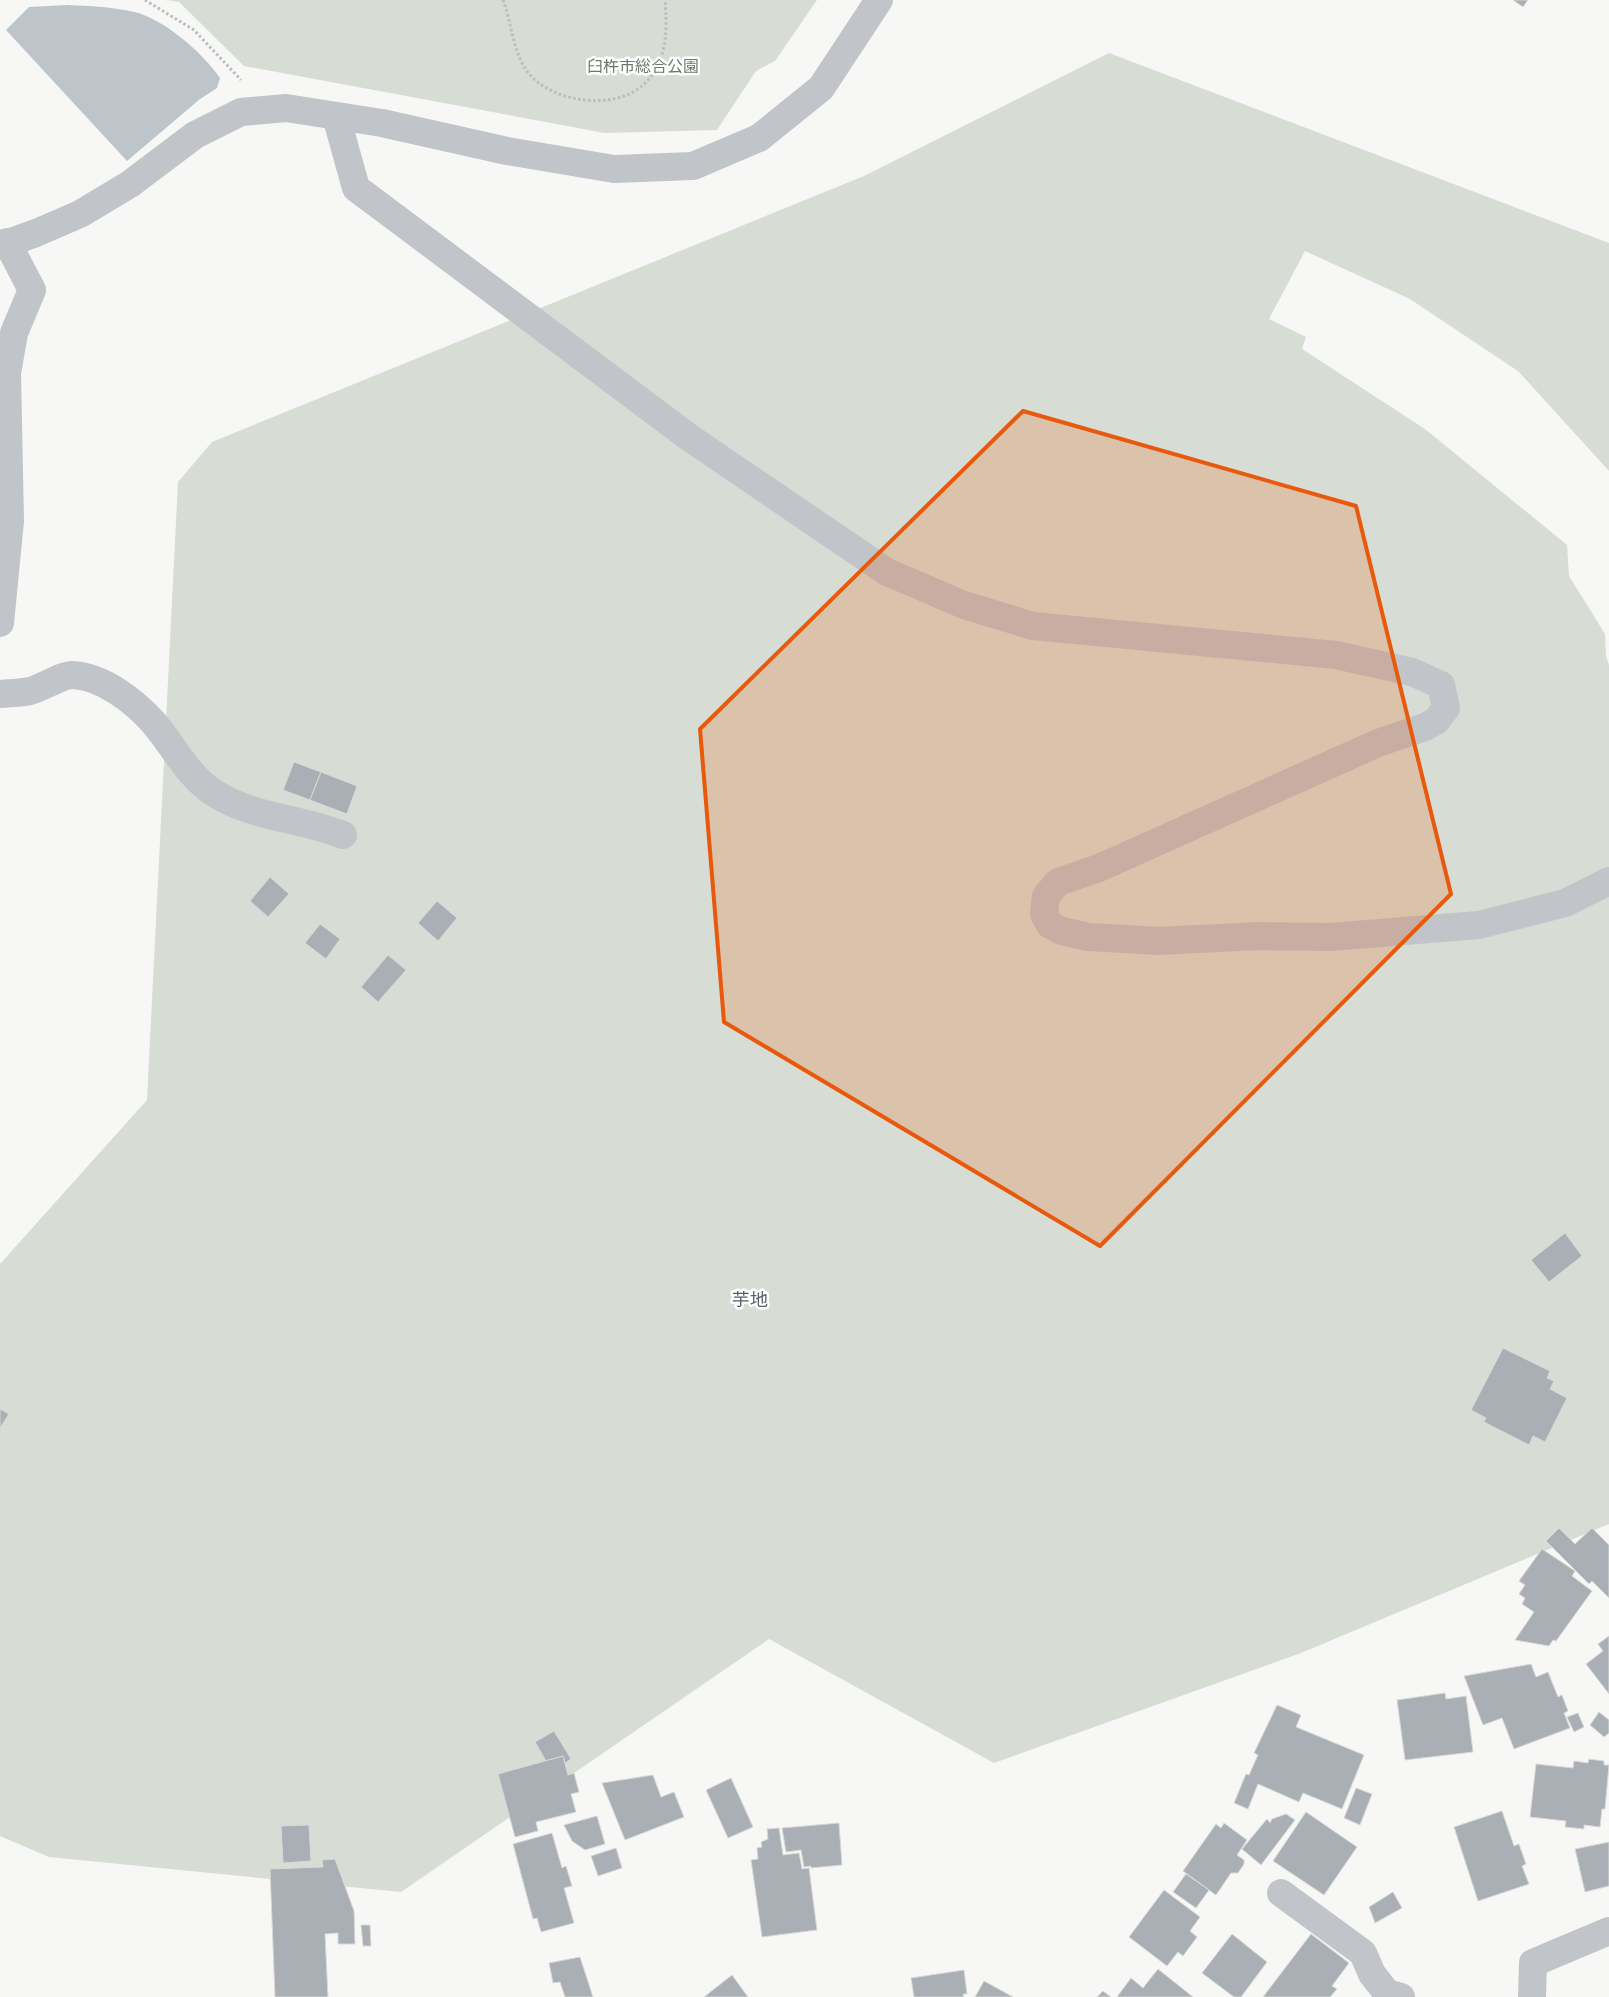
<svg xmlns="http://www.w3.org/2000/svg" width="1609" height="1997" font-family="'Space Grotesk','Noto Sans JP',sans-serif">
	<rect width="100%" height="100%" fill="#f7f7f5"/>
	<g fill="#d7dcd4">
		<polygon points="167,0 817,0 775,61 756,71 717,130 605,133 244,66 179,2"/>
		<polygon points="1109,53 1609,243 1609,471 1518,371 1410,299 1305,251 1269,319 1306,337 1302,349 1425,429 1567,545 1569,576 1605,634 1606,656 1609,665 1609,1524 1301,1653 994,1763 769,1639 401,1892 49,1857 0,1836 0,1264 147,1100 178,482 212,442 864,176"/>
	</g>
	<path fill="#bdc4ca" d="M68,5C90,6 113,7 134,12C164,19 203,53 220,78L217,88L200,99L127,161L6,30L29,7Z"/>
	<g fill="#a9afb5" stroke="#d9d9d7">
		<polygon points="1513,0 1528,0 1523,7"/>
		<polygon points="294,762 321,772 310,800 283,790"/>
		<polygon points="321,772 357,786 347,814 310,800"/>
		<polygon points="270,877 289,894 268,917 250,901"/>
		<polygon points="437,901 457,918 438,941 418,923"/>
		<polygon points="320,924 340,939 326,959 305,943"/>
		<polygon points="388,955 406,970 378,1002 361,987"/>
		<polygon points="1565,1233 1582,1256 1549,1282 1531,1260"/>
		<polygon points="1503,1348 1550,1371 1547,1378 1554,1381 1550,1389 1567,1398 1545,1442 1533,1436 1529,1445 1484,1422 1486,1418 1471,1410"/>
		<polygon points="0,1409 9,1414 0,1428"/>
		<polygon points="1559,1528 1575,1544 1592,1528 1609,1545 1609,1598 1592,1581 1589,1584 1546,1541"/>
		<polygon points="1542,1549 1575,1571 1572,1576 1592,1591 1556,1641 1553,1640 1549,1646 1515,1640 1534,1612 1522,1604 1525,1598 1519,1594 1525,1585 1519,1581"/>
		<polygon points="1609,1636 1609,1694 1586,1664 1603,1651 1598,1644"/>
		<polygon points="1531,1664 1536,1677 1548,1672 1558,1697 1562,1695 1568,1711 1564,1713 1570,1728 1514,1749 1502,1718 1483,1725 1464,1676"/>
		<polygon points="1445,1693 1446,1699 1466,1696 1473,1752 1405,1760 1397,1700"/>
		<polygon points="1277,1705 1301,1715 1296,1727 1364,1755 1342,1809 1303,1793 1299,1802 1258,1784 1248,1809 1234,1803 1246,1774 1249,1775 1258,1755 1254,1753"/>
		<polygon points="1599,1712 1609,1720 1609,1733 1604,1737 1590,1725"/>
		<polygon points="1578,1713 1584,1727 1574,1732 1567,1717"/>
		<polygon points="554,1731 571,1759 565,1763 563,1756 546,1761 535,1742"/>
		<polygon points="563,1756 568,1775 574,1773 579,1792 571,1794 576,1812 536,1822 538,1831 515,1837 498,1774"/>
		<polygon points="1589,1759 1604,1761 1604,1765 1609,1765 1605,1809 1602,1809 1600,1827 1584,1825 1584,1829 1565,1827 1566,1821 1530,1817 1536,1764 1573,1768 1574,1761 1588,1763"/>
		<polygon points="653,1775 661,1797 674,1792 684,1817 625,1840 602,1783"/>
		<polygon points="731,1778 753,1827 728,1838 706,1790"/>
		<polygon points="1356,1788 1372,1794 1360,1825 1344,1818"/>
		<polygon points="1502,1811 1514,1846 1519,1844 1526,1864 1522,1866 1529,1884 1478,1901 1454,1827"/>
		<polygon points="1306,1812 1357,1847 1324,1895 1273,1861"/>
		<polygon points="1286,1814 1295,1820 1261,1865 1242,1849 1267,1819 1270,1823 1272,1819"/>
		<polygon points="597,1816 605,1844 585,1850 572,1841 564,1825"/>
		<polygon points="839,1823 842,1865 811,1868 811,1866 804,1867 801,1850 786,1852 782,1828"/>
		<polygon points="1224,1823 1247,1840 1237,1855 1244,1860 1244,1864 1238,1873 1231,1873 1216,1895 1183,1871 1216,1824 1221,1828"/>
		<polygon points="309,1825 311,1861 283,1863 281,1826"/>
		<polygon points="779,1828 783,1855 799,1853 802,1869 809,1868 817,1930 762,1937 751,1860 758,1859 757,1848 762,1847 761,1842 768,1839 767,1829"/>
		<polygon points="552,1833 562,1868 566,1866 572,1886 564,1888 574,1923 541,1932 537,1918 533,1919 513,1844"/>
		<polygon points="1609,1842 1609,1886 1585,1892 1575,1849"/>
		<polygon points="616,1848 622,1868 598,1876 591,1856"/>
		<polygon points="335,1859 354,1911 355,1944 338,1944 338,1933 325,1934 328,1997 275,1997 270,1869 323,1867 322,1860"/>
		<polygon points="1186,1874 1209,1890 1196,1908 1173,1892"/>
		<polygon points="1164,1890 1200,1917 1190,1931 1197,1937 1183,1956 1178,1952 1167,1966 1129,1937"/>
		<polygon points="1393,1892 1402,1908 1375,1923 1369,1907"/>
		<polygon points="361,1925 370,1925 371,1946 363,1946"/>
		<polygon points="1232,1934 1267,1962 1241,1997 1234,1997 1202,1973"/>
		<polygon points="1311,1934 1349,1963 1332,1986 1337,1989 1330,1997 1263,1997"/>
		<polygon points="580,1957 593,1997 565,1997 560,1982 553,1983 549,1963"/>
		<polygon points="1158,1969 1193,1997 1117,1997 1131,1978 1143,1988"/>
		<polygon points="964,1970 967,1994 963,1994 964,1997 914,1997 911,1978"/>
		<polygon points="732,1975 748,1997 704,1997"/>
		<polygon points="984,1981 1013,1997 975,1997"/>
		<polygon points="1103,1991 1111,1997 1097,1997"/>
	</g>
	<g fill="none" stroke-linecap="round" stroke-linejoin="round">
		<g stroke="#bbbdc0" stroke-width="3" stroke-dasharray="2.5 2.5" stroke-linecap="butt">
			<polyline points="145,0 194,30 241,80"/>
			<path d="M503,0C512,23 513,56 530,75C556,104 621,112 648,80C668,57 667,28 665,0"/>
		</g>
		<g stroke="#c1c4c8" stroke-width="28">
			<polyline points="336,116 356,188 690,438 887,572 964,605 1033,626 1336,655 1412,672 1441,685 1446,708 1436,721 1425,727 1378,743 1099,868 1058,882 1046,896 1044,914 1050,925 1062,931 1088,937 1159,941 1259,936 1330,937 1479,925 1565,903 1609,881"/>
			<polyline points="0,623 10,521 7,373 14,333 32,290 7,242"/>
			<path d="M0,694C10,693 21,693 30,691C42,688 62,675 72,675C102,676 134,701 153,722C173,745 185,772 211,791C253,819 298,817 343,835"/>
			<polyline points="1281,1893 1363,1953 1372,1974 1387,1993 1401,1997"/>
			<polyline points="1532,1997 1533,1963 1609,1931"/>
		</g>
		<polyline stroke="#c1c4c8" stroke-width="28" points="0,246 36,233 80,214 130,184 195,135 241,112 286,108 382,123 507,151 614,169 693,166 759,138 821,88 879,0"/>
	</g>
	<path fill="#e8590c" fill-opacity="0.2" stroke="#e8590c" stroke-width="4" stroke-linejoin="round" d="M1023,411L1356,506L1451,894L1100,1246L724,1022L700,729Z"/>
	<g text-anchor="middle" stroke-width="5" stroke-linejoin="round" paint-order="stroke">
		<g font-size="16" fill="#6a7a68" stroke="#fff">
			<text x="643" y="72">臼杵市総合公園</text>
		</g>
		<g font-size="18" fill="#575f68" stroke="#fff">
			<text x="750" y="1306">芋地</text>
		</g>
	</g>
</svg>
